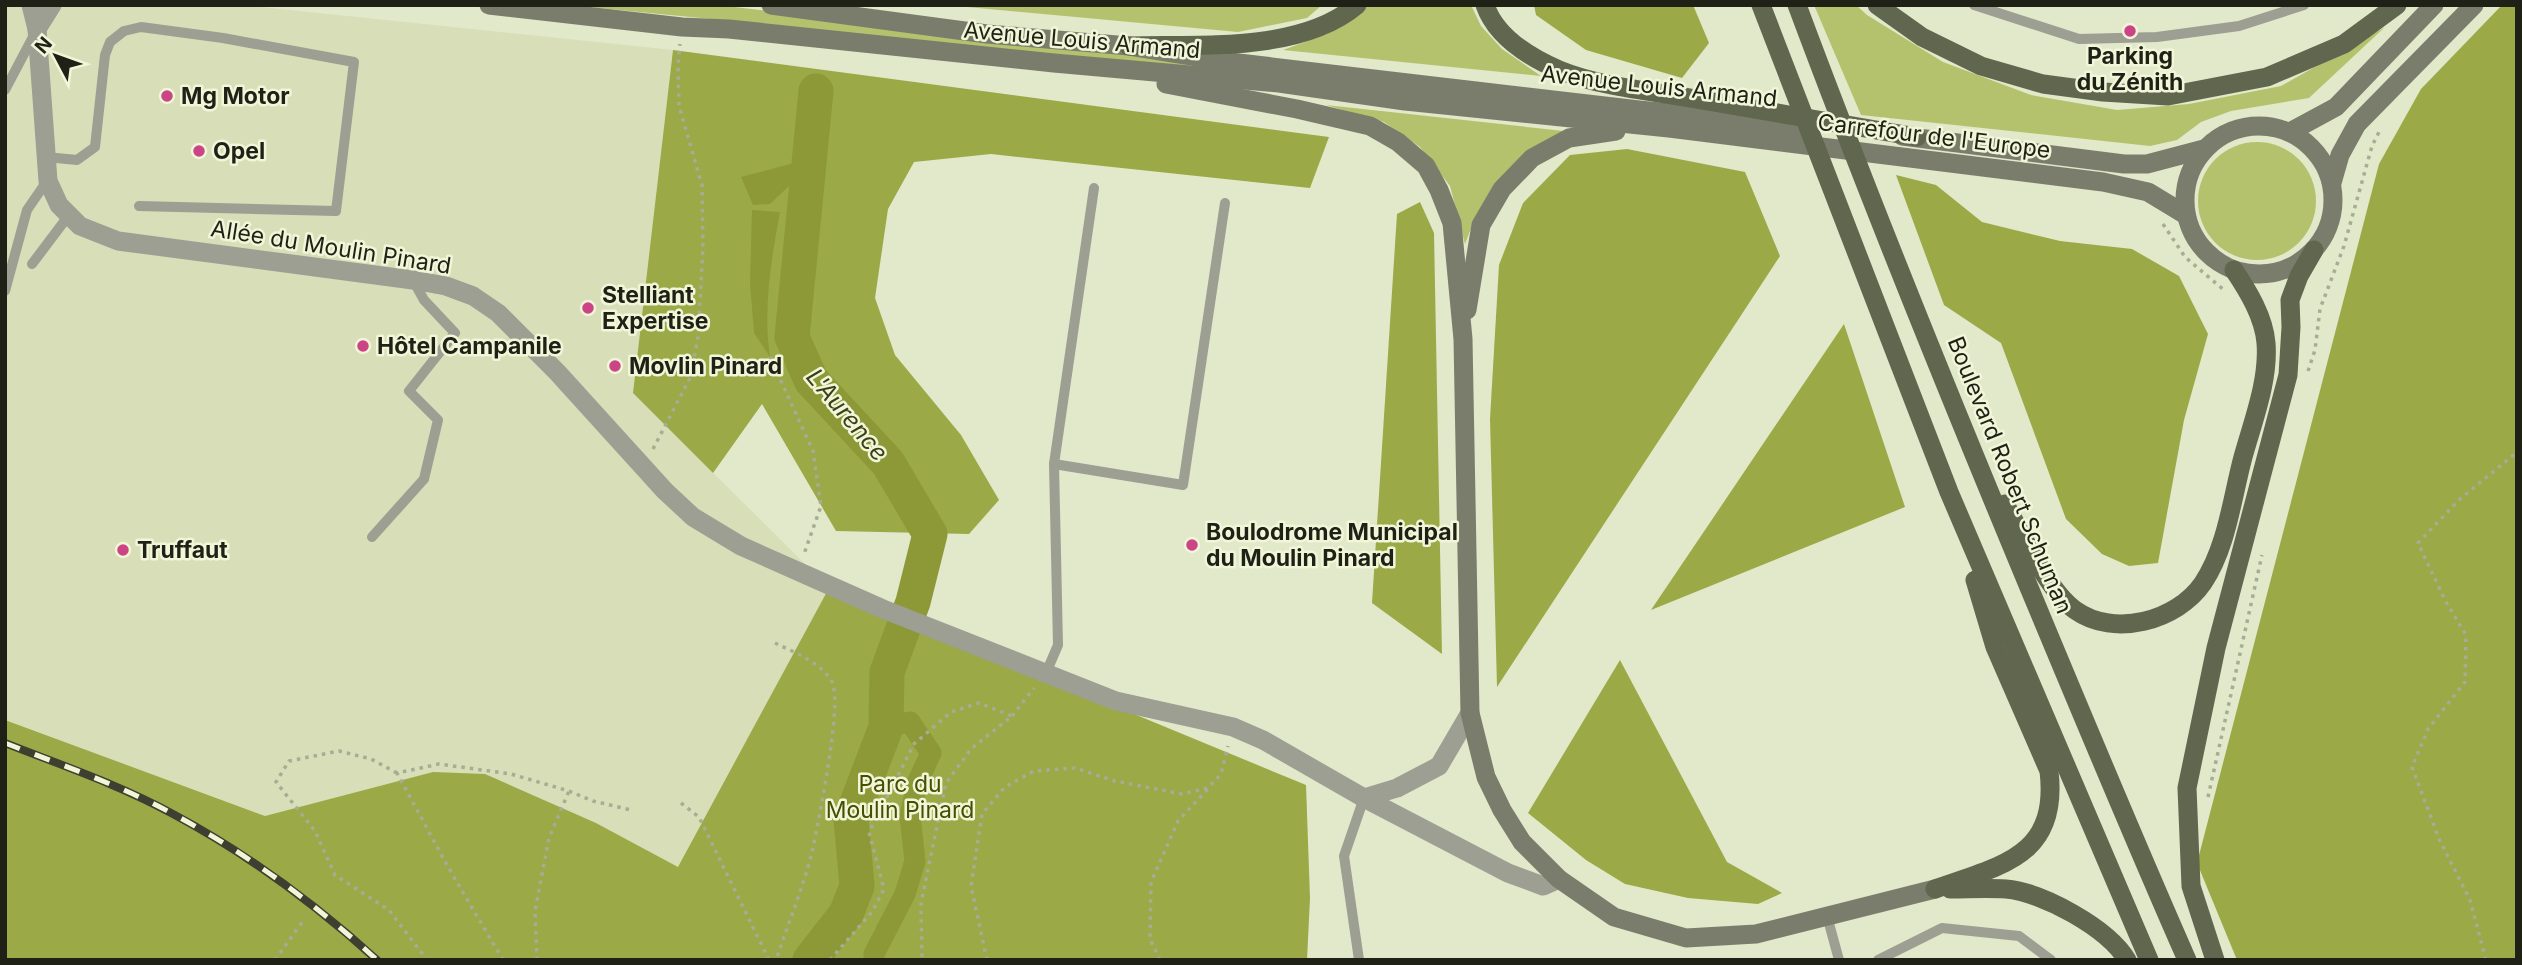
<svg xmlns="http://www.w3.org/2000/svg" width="2522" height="965" font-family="Inter,sans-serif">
	<rect width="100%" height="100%" fill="#e2e8ca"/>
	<polygon fill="#d7deb8" points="5,5 241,5 673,50 633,393 829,588 679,868 596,823 433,772 265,816 5,720"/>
	<g fill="#b5c26d">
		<path d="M565,5H718L1367,82C1099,64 833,29 565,5Z"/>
		<polygon points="946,5 1322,5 1307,18 1238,32"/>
		<polygon points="1367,5 1471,5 1481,26 1502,49 1541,76 1283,50 1327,34"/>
		<polygon points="1814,5 1856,5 1867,15 1943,62 2031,95 2117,110 2189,104 2281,86 2385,27 2309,98 2231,111 2201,122 2177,140 2150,146 1861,115"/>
		<polygon points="1326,105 1564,131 1475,218 1465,244 1450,186 1420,147 1384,122"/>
		<circle cx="2257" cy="201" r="59"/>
	</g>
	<g fill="#9ba947">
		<polygon points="1534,5 1693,5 1709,43 1682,78 1586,50 1536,15"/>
		<polygon points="2502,5 2517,5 2517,960 2237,960 2197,863 2379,164 2421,89"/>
		<polygon points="673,50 1329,137 1310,188 991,154 914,162 888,209 875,298 895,355 961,435 999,500 969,534 836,531 762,404 713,473 633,393"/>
		<polygon points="1627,149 1745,172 1780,256 1497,687 1490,419 1499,265 1523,203 1570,155"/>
		<polygon points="1896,175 1936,185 1982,222 2060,241 2132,249 2179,276 2208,334 2184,420 2158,563 2129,566 2102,554 2066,519 2001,343 1944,305"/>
		<polygon points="1420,202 1434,233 1442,654 1372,603 1397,214"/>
		<polygon points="1844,324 1905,507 1651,610"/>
		<polygon points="829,588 1306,785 1310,898 1307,960 5,960 5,720 265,816 433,772 485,774 596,823 678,867"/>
		<polygon points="1620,660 1727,862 1782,893 1758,904 1688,898 1625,884 1586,860 1528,813"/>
	</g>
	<g fill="#8d9937">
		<polygon points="794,163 789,186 770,204 753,205 741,177"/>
		<path d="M752,210L780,212C771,260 763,309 770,357L754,333L750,283Z"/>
	</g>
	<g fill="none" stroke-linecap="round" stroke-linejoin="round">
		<polyline stroke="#8d9937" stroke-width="21" points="874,960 874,954 905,894 915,861 910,816 917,783 931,753 910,722 886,727"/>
		<polyline stroke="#8d9937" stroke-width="35" points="810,960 846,914 857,886 851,819 886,727 887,672 913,602 930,534 888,463 811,380 792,337 816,91"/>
		<g stroke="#a7ac94" stroke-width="3.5" stroke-dasharray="3.5 5" stroke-linecap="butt">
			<polyline points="2163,224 2185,257 2224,290"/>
			<polyline points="770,357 813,451 821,506 804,554"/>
			<polyline points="2308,371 2315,350 2320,309 2344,246 2372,146 2381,128"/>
			<polyline points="653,449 690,378 698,337 703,247 702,185 679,106 678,66 680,44"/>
			<path d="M775,643C795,653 821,662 832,682C843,702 818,825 812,852C803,888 788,924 776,960"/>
			<polyline points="1012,716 1034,688"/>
			<polyline points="397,773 371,759 339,751 289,761 276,782 315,831 335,875 389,910 427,960"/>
			<polyline points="2208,797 2262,555"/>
			<polyline points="681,803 699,817 769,960"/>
			<polyline points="275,960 303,921"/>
			<polyline points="503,960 448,867 397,773 439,764 511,774 569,791 593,801 631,810"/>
			<polyline points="537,960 535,911 549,838 569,791"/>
			<polyline points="830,960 872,912 884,889 869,832 914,744 951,712 979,703 1012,716 971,749 946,783 921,903 922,960"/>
			<polyline points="987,960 971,886 982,814 1005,787 1034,771 1075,768 1115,781 1182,794 1208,788 1221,774 1228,746"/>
			<polyline points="1160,960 1150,939 1151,882 1178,821 1208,789"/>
			<polyline points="2486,960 2470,900 2439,839 2412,767 2428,729 2465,682 2466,635 2445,600 2418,543 2459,500 2517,452"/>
		</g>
		<g stroke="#9c9f92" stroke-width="10">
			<polyline points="1974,5 2079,39 2157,37 2239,26 2304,5"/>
			<polyline points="5,90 34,35"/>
			<polyline points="46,157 77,160 95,147 105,55 110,42 124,31 141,27 223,38 354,62 336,211 139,206"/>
			<polyline points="32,264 69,215"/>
			<polyline points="5,291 27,210 47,181"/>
			<polyline points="1054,464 1183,485 1225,203"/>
			<polyline points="372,537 424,479 438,420 409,391 455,333 424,300 413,280"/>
			<polyline points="1046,673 1058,645 1054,464 1094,188"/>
			<polyline points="1827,916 1839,960"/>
			<polyline points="1359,960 1344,856 1364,798"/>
			<polyline points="1878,960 1942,928 2019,936 2051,960"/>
		</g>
		<g stroke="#9c9f92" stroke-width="19">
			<polyline points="31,5 37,29 48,181 59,205 80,226 118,241 413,280 446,286 473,296 498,313 557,372 665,491 693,517 741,546 883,609 1116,701 1233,727 1263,740 1364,798 1508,873 1543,886 1559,879"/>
			<polyline points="37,29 52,5"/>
			<polyline points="1364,798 1397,788 1439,766 1470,713"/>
		</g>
		<g stroke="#7a7d6b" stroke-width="19">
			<polyline points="489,5 682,27 729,29 1054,63 1279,83 1405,101 1669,128 2103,182 2148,192 2186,215"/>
			<polyline points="771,5 987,34 1129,46 1230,62 1639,110 1809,127"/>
			<polyline points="1166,84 1297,109 1370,126 1398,142 1426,166 1439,190 1452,223 1463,339 1470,713 1486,777 1502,810 1522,842 1559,879 1614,917 1686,938 1756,934 1935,889"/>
			<circle cx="2259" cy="200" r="74"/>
			<polyline points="2290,132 2336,107 2434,5"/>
			<polyline points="1902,136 2124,164 2147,164 2204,149"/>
			<polyline points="2332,183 2340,155 2357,124 2474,5"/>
			<polyline points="1467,310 1481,225 1502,189 1532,158 1569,138 1616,131"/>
		</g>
		<g stroke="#61664f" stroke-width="19">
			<path d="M1485,5C1496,37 1529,57 1559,70C1598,86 1649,91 1690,98C1766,111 1841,124 1917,137"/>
			<polyline points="1761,5 1949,492 2149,960"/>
			<path d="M1797,5C1866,190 1940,373 2016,556C2072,691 2128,826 2187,960"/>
			<polyline points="1877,5 1922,37 1981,66 2043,84 2103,92 2168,96 2267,77 2344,44 2397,5"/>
			<path d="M1129,46C1200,44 1300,53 1357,5"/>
			<path d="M2005,504C2022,534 2048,591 2075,610C2114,638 2177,621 2203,583C2227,547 2232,498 2243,457C2253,421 2269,380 2266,343C2264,317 2248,291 2234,270"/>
			<path d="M1935,889C2001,865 2059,857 2049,771L1995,647L1975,580"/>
			<path d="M1950,889C1968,889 1987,888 2006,889C2042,892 2108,928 2127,960"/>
			<polyline points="2215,960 2191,886 2187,788 2216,648 2288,375 2291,327 2290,300 2299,276 2314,250"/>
		</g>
		<g stroke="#3d3f31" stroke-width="8">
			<path id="rail" d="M5,743C61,765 120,785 173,814C248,854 314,903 377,960"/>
		</g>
		<use href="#rail" stroke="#f0f6d7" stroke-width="5" stroke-dasharray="16" stroke-linecap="butt"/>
	</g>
	<g fill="#cb4586" stroke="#f0f6d7" stroke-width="2.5">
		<circle cx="2130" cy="31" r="7"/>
		<circle cx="167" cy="96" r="7"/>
		<circle cx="199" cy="151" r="7"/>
		<circle cx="588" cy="308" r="7"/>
		<circle cx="363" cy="346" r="7"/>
		<circle cx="615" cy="366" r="7"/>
		<circle cx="1192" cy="545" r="7"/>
		<circle cx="123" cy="550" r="7"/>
	</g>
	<g text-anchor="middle" stroke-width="5" stroke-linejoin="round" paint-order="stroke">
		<g font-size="23" fill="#1f2116" stroke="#f0f6d7">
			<text transform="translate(1082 40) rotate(5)" y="8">Avenue Louis Armand</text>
			<text transform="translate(1659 86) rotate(6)" y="8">Avenue Louis Armand</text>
			<text transform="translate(1934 136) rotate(7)" y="8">Carrefour de l'Europe</text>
			<text transform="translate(331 247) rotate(9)" y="8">Allée du Moulin Pinard</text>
			<text transform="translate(2010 475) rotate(68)" y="8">Boulevard Robert Schuman</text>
		</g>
		<g font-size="23" font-weight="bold" fill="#1f2116" stroke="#f0f6d7" text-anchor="start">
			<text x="2130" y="64" text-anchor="middle">Parking<tspan x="2130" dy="26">du Zénith</tspan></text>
			<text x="181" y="104">Mg Motor</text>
			<text x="213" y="159">Opel</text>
			<text x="602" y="303">Stelliant<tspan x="602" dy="26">Expertise</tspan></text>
			<text x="377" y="354">Hôtel Campanile</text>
			<text x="629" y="374">Movlin Pinard</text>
			<text x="1206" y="540">Boulodrome Municipal<tspan x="1206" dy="26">du Moulin Pinard</tspan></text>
			<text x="137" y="558">Truffaut</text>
		</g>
		<g font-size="23" fill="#464e01" stroke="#f0f6d7">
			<text x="900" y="792">Parc du<tspan x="900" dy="26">Moulin Pinard</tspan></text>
		</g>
		<g font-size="24" font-style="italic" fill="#3a3f17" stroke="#f0f6d7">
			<text transform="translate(847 415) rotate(50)" y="8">L'Aurence</text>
		</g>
	</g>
	<rect width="2522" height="965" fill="none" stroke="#1f2116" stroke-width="14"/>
	<g transform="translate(56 56) rotate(311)" stroke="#f0f6d7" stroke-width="5" paint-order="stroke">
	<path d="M0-5L12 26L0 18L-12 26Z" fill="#1f2116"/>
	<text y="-10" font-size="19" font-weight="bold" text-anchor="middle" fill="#1f2116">N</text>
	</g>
</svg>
